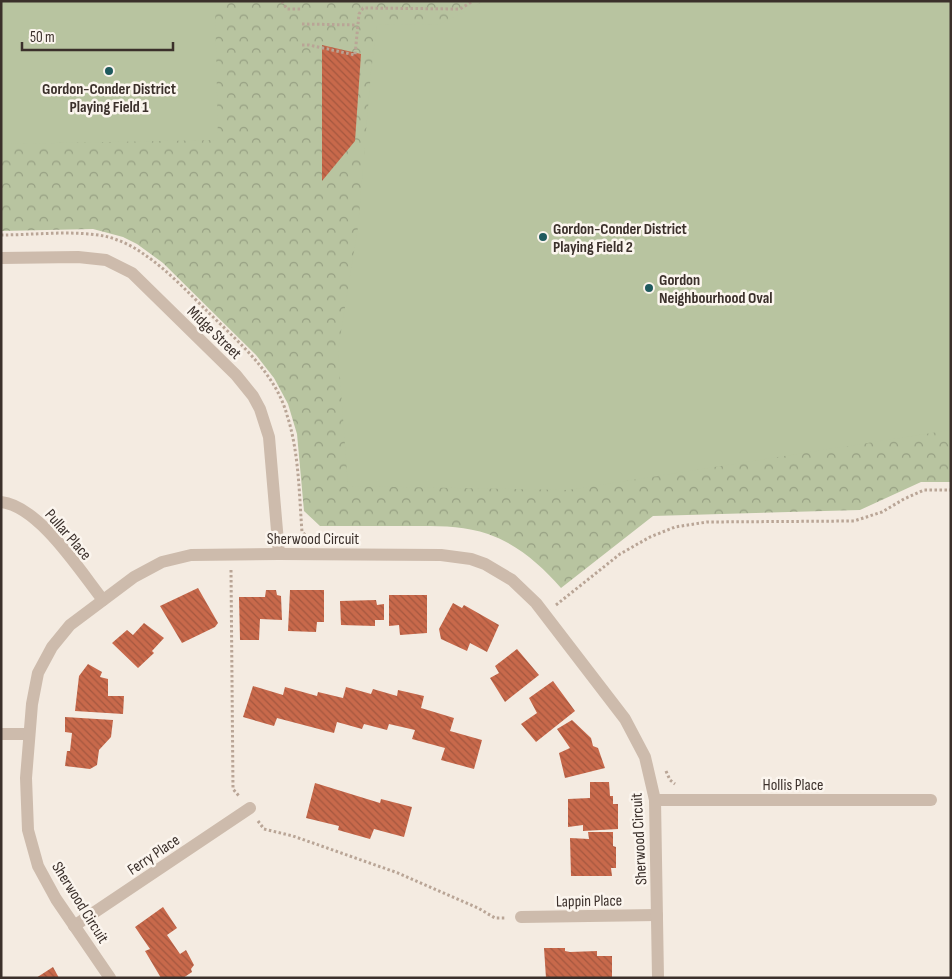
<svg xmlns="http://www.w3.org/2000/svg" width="952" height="979" font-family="'Sofia Sans Condensed',sans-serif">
	<defs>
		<pattern id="park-crowns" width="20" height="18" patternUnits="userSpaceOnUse" patternTransform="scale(1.25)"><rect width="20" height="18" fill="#b8c4a0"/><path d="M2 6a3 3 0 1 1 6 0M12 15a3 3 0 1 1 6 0" fill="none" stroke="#97a083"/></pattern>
		<pattern id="building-back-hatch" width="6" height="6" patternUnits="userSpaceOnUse" patternTransform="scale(1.25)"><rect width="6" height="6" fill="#c8694b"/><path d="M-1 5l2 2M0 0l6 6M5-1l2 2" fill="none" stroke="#a4573f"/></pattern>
	</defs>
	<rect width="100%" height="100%" fill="#f4ebe1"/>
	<path fill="url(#park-crowns)" d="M1,1H951V482H921L860,510L653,516L561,588C541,565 517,544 488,534C462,525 434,526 408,526C379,526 349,526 320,526L304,511L297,434L288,404L274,378L256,355L163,263L137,244L123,237L93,229L1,231Z"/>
	<g fill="#b8c4a0">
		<polygon points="1,1 215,1 218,140 1,144"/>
		<polygon points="484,1 951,1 951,430 568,490 348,486 338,350 358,227 371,72 377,25 440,24"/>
	</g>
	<g fill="url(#building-back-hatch)">
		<polygon points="322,45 361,54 355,141 322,181"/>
		<polygon points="198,588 218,623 215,627 182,643 160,606"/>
		<polygon points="266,590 276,590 277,595 281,596 282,620 260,619 259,640 240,640 239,597 265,597"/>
		<polygon points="290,590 324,590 324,622 317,622 316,632 288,631"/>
		<polygon points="389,595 427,595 427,633 400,635 399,625 389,626"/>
		<polygon points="376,600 377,605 384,604 384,620 375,620 375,626 341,625 340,601"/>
		<polygon points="453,603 462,608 464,605 499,625 487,652 470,643 467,651 441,639 439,629"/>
		<polygon points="144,623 164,638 152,651 154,653 138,668 112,643 127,630 133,635"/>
		<polygon points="517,649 539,675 505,702 490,678 499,673 495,666"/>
		<polygon points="88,664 102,672 100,677 108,679 108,696 124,696 123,714 75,711 79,676"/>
		<polygon points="553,681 575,711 536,742 521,724 537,713 529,698"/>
		<polygon points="253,686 283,695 285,687 317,696 318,692 343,698 346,687 371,694 373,689 397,696 398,690 424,696 421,708 454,718 450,731 482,740 474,769 441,760 445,748 412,739 415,730 389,724 387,730 364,724 362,729 337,722 334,733 277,718 274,726 243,717"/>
		<polygon points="65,717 113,720 111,737 99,750 97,765 90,769 65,766 67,751 70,751 72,733 65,732"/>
		<polygon points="572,720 591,738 593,746 598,748 605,768 565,778 559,753 570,748 557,729"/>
		<polygon points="590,782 609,782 610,796 613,796 613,804 618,804 618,829 583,831 583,825 568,827 568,799 590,798"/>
		<polygon points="315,783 380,803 381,799 412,807 404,837 374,829 370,839 338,830 339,826 306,818"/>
		<polygon points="588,832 613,832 613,846 616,847 616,868 611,868 612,876 571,876 570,838 589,839"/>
		<polygon points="163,907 177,928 167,935 180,954 186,950 194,965 191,969 192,972 183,978 161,978 145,951 150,949 135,927"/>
		<polygon points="544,948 565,948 565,951 570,952 597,951 597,956 612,956 612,978 546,978"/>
		<polygon points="53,967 59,978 36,978"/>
	</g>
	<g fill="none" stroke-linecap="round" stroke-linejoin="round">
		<g stroke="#b9a596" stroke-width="3" stroke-dasharray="2.5 2.5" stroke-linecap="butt">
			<polyline points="282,1 287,9 302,9"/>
			<polyline points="302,24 357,25"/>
			<polyline points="302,45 309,45 355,55 359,14 363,8 460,9 473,1"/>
			<path d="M1,235C33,235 72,230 104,236C118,239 133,246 145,255C166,269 189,293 207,311C237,341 275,372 287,415C299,452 299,493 302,532L309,538"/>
			<polyline points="231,570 233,789 239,796"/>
			<polyline points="556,605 620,554 650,537 675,527 707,522 854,521 882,512 904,499 924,490 951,490"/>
			<polyline points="666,771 670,780 675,784"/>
			<polyline points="258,821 264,829 293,836 398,873 478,908 495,918 505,918"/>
		</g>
		<g stroke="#cdbbac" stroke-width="12">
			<polyline points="1,258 78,257 106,260 132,273 236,375 253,396 260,409 269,437 279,554"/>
			<path d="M1,502C39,506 80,571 103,600"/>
			<polyline points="1,734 29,734"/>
			<polyline points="655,800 931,800"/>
			<polyline points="521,917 657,915"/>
			<polyline points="74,926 250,808"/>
			<polyline points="110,978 56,899 38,866 28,830 26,778 32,704 38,673 52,647 70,625 134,577 162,562 191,555 279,554 441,555 471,559 485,564 512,580 536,603 625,719 645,757 655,800 658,978"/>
		</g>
	</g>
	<g fill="#1f5a5e" stroke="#fbf5ee" stroke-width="2">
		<circle cx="109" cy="71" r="5"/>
		<circle cx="543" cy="237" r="5"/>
		<circle cx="649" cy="288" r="5"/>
	</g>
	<g text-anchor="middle" stroke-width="5" stroke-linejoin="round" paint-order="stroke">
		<g font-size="16" font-weight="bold" fill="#3b302b" stroke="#fbf5ee" text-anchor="start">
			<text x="109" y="94" text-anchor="middle">Gordon-Conder District<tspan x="109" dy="18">Playing Field 1</tspan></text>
			<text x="553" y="234">Gordon-Conder District<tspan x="553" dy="18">Playing Field 2</tspan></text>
			<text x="659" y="285">Gordon<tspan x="659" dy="18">Neighbourhood Oval</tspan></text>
		</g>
		<g font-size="16" fill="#3b302b" stroke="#fbf5ee">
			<text transform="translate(215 332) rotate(44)" y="6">Midge Street</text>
			<text transform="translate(69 534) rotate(49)" y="6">Pullar Place</text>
			<text x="313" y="544">Sherwood Circuit</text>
			<text x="793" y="790">Hollis Place</text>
			<text transform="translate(638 839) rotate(-93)" y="6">Sherwood Circuit</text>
			<text transform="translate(153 854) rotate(-34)" y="6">Ferry Place</text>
			<text transform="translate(589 900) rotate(-1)" y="6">Lappin Place</text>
			<text transform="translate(81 902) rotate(58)" y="6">Sherwood Circuit</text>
		</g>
	</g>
	<rect width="952" height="979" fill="none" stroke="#3b302b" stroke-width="5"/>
	<path d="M22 42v8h151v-8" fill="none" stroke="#3b302b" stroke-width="2.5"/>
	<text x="30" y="42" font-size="15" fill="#3b302b" stroke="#fbf5ee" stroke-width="4" paint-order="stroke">50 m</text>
</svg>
